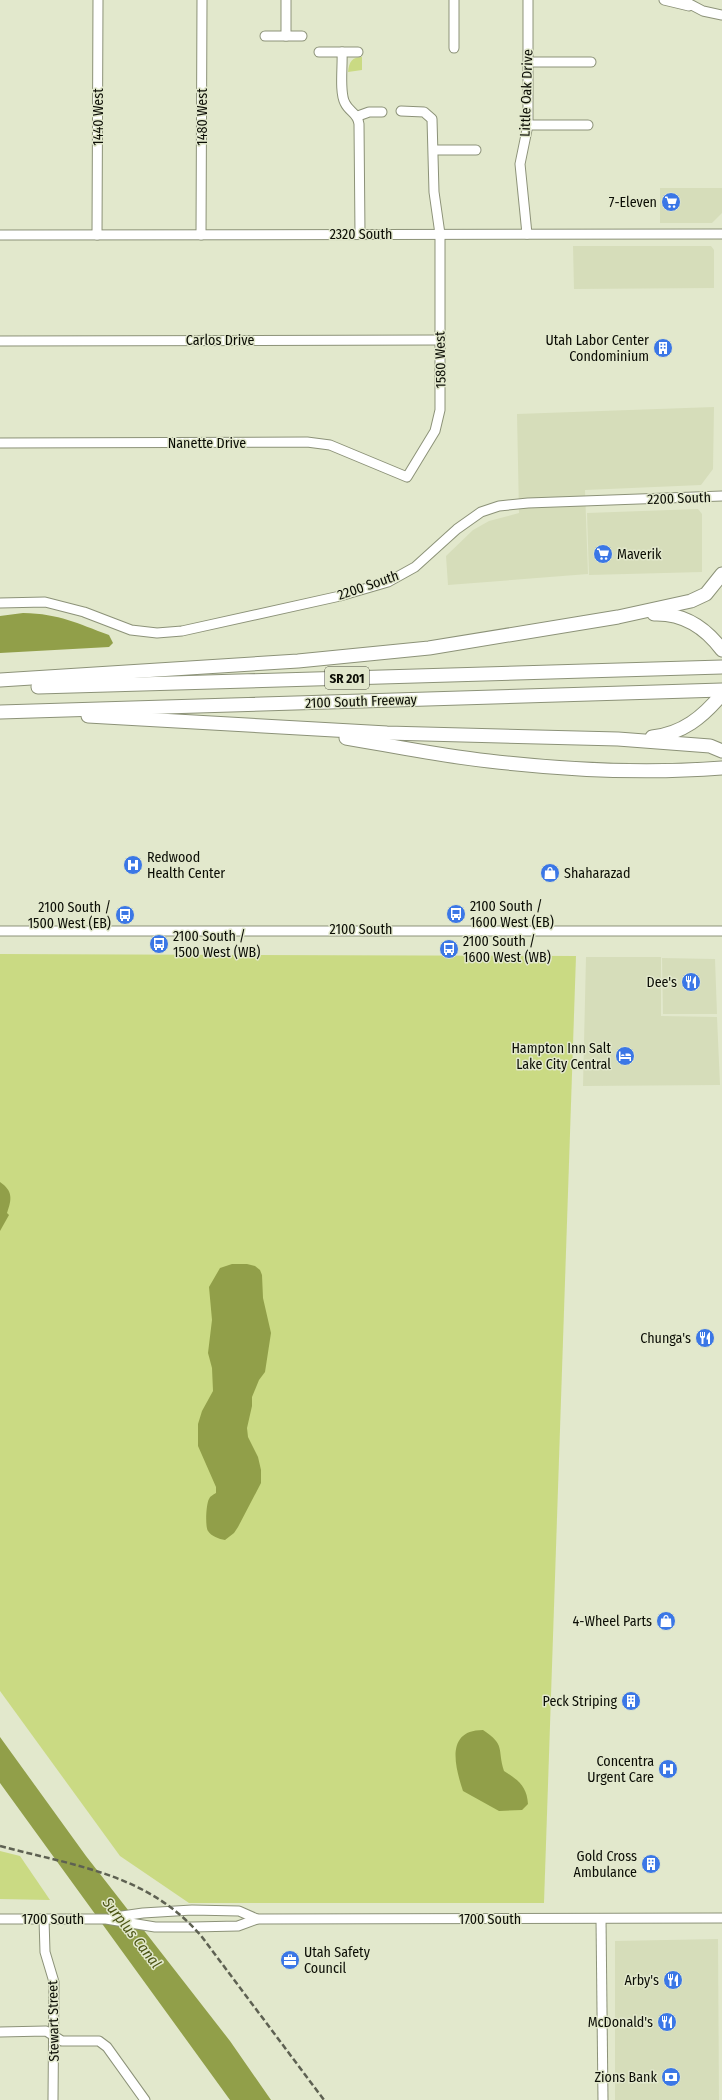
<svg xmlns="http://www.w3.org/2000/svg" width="722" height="2100" font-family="'Fira Sans Condensed',sans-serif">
	<rect width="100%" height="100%" fill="#e2e8cc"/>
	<g fill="#d6ddba">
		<polygon points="660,188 722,188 722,213 712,223 660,223"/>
		<polygon points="573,246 711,246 714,250 714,288 574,289"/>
		<polygon points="714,407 713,469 701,485 585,490 588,574 448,585 446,556 473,530 489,521 519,513 517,414"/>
		<polygon points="698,509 702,514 702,572 589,575 587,513"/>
		<polygon points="586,957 661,957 661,1016 717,1017 720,1085 583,1086"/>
		<polygon points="662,958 715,959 717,1014 663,1014"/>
		<polygon points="718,1939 719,2100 615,2100 615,1941"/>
	</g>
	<g fill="#cada83">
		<path d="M362,57V70L348,72C349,62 352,57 362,57Z"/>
		<polygon points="0,954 576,956 544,1903 189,1903 120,1856 0,1691"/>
		<polygon points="0,1851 20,1856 50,1900 0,1899"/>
	</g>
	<g fill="#919f49">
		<path d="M23,613C61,614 76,623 109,635L113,643L109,647L0,653V616Z"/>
		<path d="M0,1182C13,1191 12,1199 7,1213L9,1215L0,1231Z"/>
		<path d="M232,1264H247L255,1266L260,1270L262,1275L263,1298L271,1333L265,1372L259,1380L252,1397V1406L247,1428L248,1437L258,1457L261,1470V1483L238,1527L234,1533L225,1540C219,1539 211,1536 208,1531C205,1527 206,1504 209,1499C210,1496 213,1495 216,1493V1487L198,1446V1424L202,1411L213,1391L212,1368L208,1353L212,1320L209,1287L220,1268Z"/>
		<path d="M483,1730C506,1745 497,1749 504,1771C518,1780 527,1786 528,1804L522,1810L499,1811L463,1791C455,1767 445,1730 483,1730Z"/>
		<polygon points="0,1737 86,1856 230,2041 271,2100 230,2100 0,1783"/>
	</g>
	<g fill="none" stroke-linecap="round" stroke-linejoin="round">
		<g stroke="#8c9278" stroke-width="11">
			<g id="minor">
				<polyline points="286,0 286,36"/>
				<polyline points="664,0 689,6"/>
				<polyline points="682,0 703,11 722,15"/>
				<polyline points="265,36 302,36"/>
				<polyline points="454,48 454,0"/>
				<polyline points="319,52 358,52"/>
				<path d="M342,52C343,65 339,92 345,103C349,112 358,113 359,124L360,234"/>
				<polyline points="529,62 591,62"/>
				<polyline points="358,116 369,112 382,112"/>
				<polyline points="528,125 588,125"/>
				<polyline points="434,150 476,150"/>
				<polyline points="527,234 520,164 528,125 528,0"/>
				<polyline points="0,235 722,234"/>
				<polyline points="97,235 98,0"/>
				<polyline points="201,235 202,0"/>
				<polyline points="0,341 439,340"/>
				<polyline points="0,443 307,442 330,445 407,477 435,431 440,410 440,234 434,192 432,119 424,112 401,111"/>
				<polyline points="0,603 45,602 84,612 131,630 157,633 182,631 340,596 388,582 415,567 457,529 481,512 499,506 528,503 722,496"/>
				<polyline points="0,931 722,931"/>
				<polyline points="115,1917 143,1913 192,1910 239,1911 257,1919"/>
				<polyline points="0,1919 106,1919 155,1927 193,1927 238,1926 257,1919 722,1918"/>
				<polyline points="44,1919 45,1952 54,1982 53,2100"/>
				<polyline points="601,1919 603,2100"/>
				<polyline points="0,2032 46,2031 62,2041 99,2041 107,2047 145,2100"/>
			</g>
		</g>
		<g stroke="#8c9278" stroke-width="15">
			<g id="highway">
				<path d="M654,614C683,613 705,627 722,650"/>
				<polyline points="0,680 298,661 429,648 618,617 691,601 706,594 722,574"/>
				<polyline points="38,687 722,667"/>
				<polyline points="0,712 722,690"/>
				<polyline points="88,716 387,733 618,739 710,746 722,751"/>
				<path d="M652,737C682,734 703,717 722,694"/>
				<path d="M346,738C393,746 441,756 489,761C566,770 645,774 722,768"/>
			</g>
		</g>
		<use href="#minor" stroke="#fff" stroke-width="9"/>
		<use href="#highway" stroke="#fff" stroke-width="13"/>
		<path stroke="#5e6152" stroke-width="2.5" stroke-dasharray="6 3" stroke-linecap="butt" d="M0,1846C75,1866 149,1874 202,1937L324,2100"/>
	</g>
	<defs>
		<g id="supermarket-disc" transform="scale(1)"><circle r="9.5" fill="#3b77e6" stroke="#e2e8cc"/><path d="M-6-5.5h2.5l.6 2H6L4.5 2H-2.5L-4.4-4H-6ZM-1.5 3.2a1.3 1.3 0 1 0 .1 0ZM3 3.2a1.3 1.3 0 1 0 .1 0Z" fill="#fff"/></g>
		<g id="building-disc" transform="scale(1)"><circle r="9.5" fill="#3b77e6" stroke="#e2e8cc"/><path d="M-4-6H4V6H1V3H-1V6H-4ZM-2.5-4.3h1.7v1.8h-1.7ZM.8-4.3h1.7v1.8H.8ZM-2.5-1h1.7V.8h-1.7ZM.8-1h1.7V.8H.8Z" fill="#fff"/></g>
		<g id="hospital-disc" transform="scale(1)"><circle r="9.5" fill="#3b77e6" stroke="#e2e8cc"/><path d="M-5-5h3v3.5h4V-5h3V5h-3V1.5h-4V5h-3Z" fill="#fff"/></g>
		<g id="shop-disc" transform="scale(1)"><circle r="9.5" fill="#3b77e6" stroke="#e2e8cc"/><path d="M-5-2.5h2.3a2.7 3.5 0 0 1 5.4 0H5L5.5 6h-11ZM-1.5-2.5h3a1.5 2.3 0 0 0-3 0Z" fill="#fff"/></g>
		<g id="bus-disc" transform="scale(1)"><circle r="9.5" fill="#3b77e6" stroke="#e2e8cc"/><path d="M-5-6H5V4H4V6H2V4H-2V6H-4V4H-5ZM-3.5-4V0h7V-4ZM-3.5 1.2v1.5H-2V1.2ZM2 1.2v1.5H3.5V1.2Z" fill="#fff"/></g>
		<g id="restaurant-disc" transform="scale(1)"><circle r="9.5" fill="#3b77e6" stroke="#e2e8cc"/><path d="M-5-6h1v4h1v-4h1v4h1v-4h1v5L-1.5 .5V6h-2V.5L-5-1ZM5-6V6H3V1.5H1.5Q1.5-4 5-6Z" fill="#fff"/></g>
		<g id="hotel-disc" transform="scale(1)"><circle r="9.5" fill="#3b77e6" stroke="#e2e8cc"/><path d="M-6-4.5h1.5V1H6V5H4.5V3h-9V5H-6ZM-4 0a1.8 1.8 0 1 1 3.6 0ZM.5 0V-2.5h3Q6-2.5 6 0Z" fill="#fff"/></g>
		<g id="office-disc" transform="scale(1)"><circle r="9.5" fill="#3b77e6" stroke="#e2e8cc"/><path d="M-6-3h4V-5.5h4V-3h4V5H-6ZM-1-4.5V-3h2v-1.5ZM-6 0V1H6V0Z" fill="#fff"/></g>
		<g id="bank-disc" transform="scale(1)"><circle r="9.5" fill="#3b77e6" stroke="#e2e8cc"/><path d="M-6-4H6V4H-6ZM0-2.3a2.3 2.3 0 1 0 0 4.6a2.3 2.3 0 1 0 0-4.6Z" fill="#fff"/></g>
	</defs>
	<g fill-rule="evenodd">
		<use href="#supermarket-disc" x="671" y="202"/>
		<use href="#building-disc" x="663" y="348"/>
		<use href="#supermarket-disc" x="603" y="554"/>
		<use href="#hospital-disc" x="133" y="865"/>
		<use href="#shop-disc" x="550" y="873"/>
		<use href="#bus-disc" x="456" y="914"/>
		<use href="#bus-disc" x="125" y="915"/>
		<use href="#bus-disc" x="159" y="944"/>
		<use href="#bus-disc" x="449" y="949"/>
		<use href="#restaurant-disc" x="691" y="982"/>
		<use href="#hotel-disc" x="625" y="1056"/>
		<use href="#restaurant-disc" x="705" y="1338"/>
		<use href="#shop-disc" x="666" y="1621"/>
		<use href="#building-disc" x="631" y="1701"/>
		<use href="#hospital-disc" x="668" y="1769"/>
		<use href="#building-disc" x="651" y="1864"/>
		<use href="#office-disc" x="290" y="1960"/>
		<use href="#restaurant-disc" x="673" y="1980"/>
		<use href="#restaurant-disc" x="667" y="2022"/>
		<use href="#bank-disc" x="671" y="2077"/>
	</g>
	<g text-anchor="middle" stroke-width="3" stroke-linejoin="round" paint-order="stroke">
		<rect fill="#e2e8cc" stroke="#4c4f41" stroke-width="1" x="325" y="667" width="44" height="22" rx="3"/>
		<g font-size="13" font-weight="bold" fill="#0b0d05">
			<text x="347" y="683">SR 201</text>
		</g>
		<g font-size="14" fill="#0b0d05" stroke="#e2e8cc">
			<text transform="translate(526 93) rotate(-88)" y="5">Little Oak Drive</text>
			<text transform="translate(98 117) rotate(-90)" y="5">1440 West</text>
			<text transform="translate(202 117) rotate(-90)" y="5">1480 West</text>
			<text x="361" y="239">2320 South</text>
			<text x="220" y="345">Carlos Drive</text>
			<text transform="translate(440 360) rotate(-91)" y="5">1580 West</text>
			<text x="207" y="448">Nanette Drive</text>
			<text transform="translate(679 498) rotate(-2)" y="5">2200 South</text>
			<text transform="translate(368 585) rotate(-19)" y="5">2200 South</text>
			<text transform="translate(361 701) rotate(-2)" y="5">2100 South Freeway</text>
			<text x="361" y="934">2100 South</text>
			<text x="53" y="1924">1700 South</text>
			<text x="490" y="1924">1700 South</text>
			<text transform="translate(53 2021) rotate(-91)" y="5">Stewart Street</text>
		</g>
		<g font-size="14" fill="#0b0d05" stroke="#e2e8cc" text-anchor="end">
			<text x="657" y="207">7-Eleven</text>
			<text x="649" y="345">Utah Labor Center<tspan x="649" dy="16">Condominium</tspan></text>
			<text x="617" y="559" text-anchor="start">Maverik</text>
			<text x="147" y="862" text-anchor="start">Redwood<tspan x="147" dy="16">Health Center</tspan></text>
			<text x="564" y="878" text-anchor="start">Shaharazad</text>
			<text x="470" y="911" text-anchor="start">2100 South /<tspan x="470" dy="16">1600 West (EB)</tspan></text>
			<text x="111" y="912">2100 South /<tspan x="111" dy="16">1500 West (EB)</tspan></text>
			<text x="173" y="941" text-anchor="start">2100 South /<tspan x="173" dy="16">1500 West (WB)</tspan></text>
			<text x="463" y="946" text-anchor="start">2100 South /<tspan x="463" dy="16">1600 West (WB)</tspan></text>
			<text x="677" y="987">Dee's</text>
			<text x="611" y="1053">Hampton Inn Salt<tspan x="611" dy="16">Lake City Central</tspan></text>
			<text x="691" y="1343">Chunga's</text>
			<text x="652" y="1626">4-Wheel Parts</text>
			<text x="617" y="1706">Peck Striping</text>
			<text x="654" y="1766">Concentra<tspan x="654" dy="16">Urgent Care</tspan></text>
			<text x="637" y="1861">Gold Cross<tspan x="637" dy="16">Ambulance</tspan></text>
			<text x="304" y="1957" text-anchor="start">Utah Safety<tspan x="304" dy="16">Council</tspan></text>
			<text x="659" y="1985">Arby's</text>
			<text x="653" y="2027">McDonald's</text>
			<text x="657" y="2082">Zions Bank</text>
		</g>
		<g font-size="15" font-style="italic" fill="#4b5414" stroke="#e2e8cc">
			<text transform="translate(132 1933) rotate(52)" y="5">Surplus Canal</text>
		</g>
	</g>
</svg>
